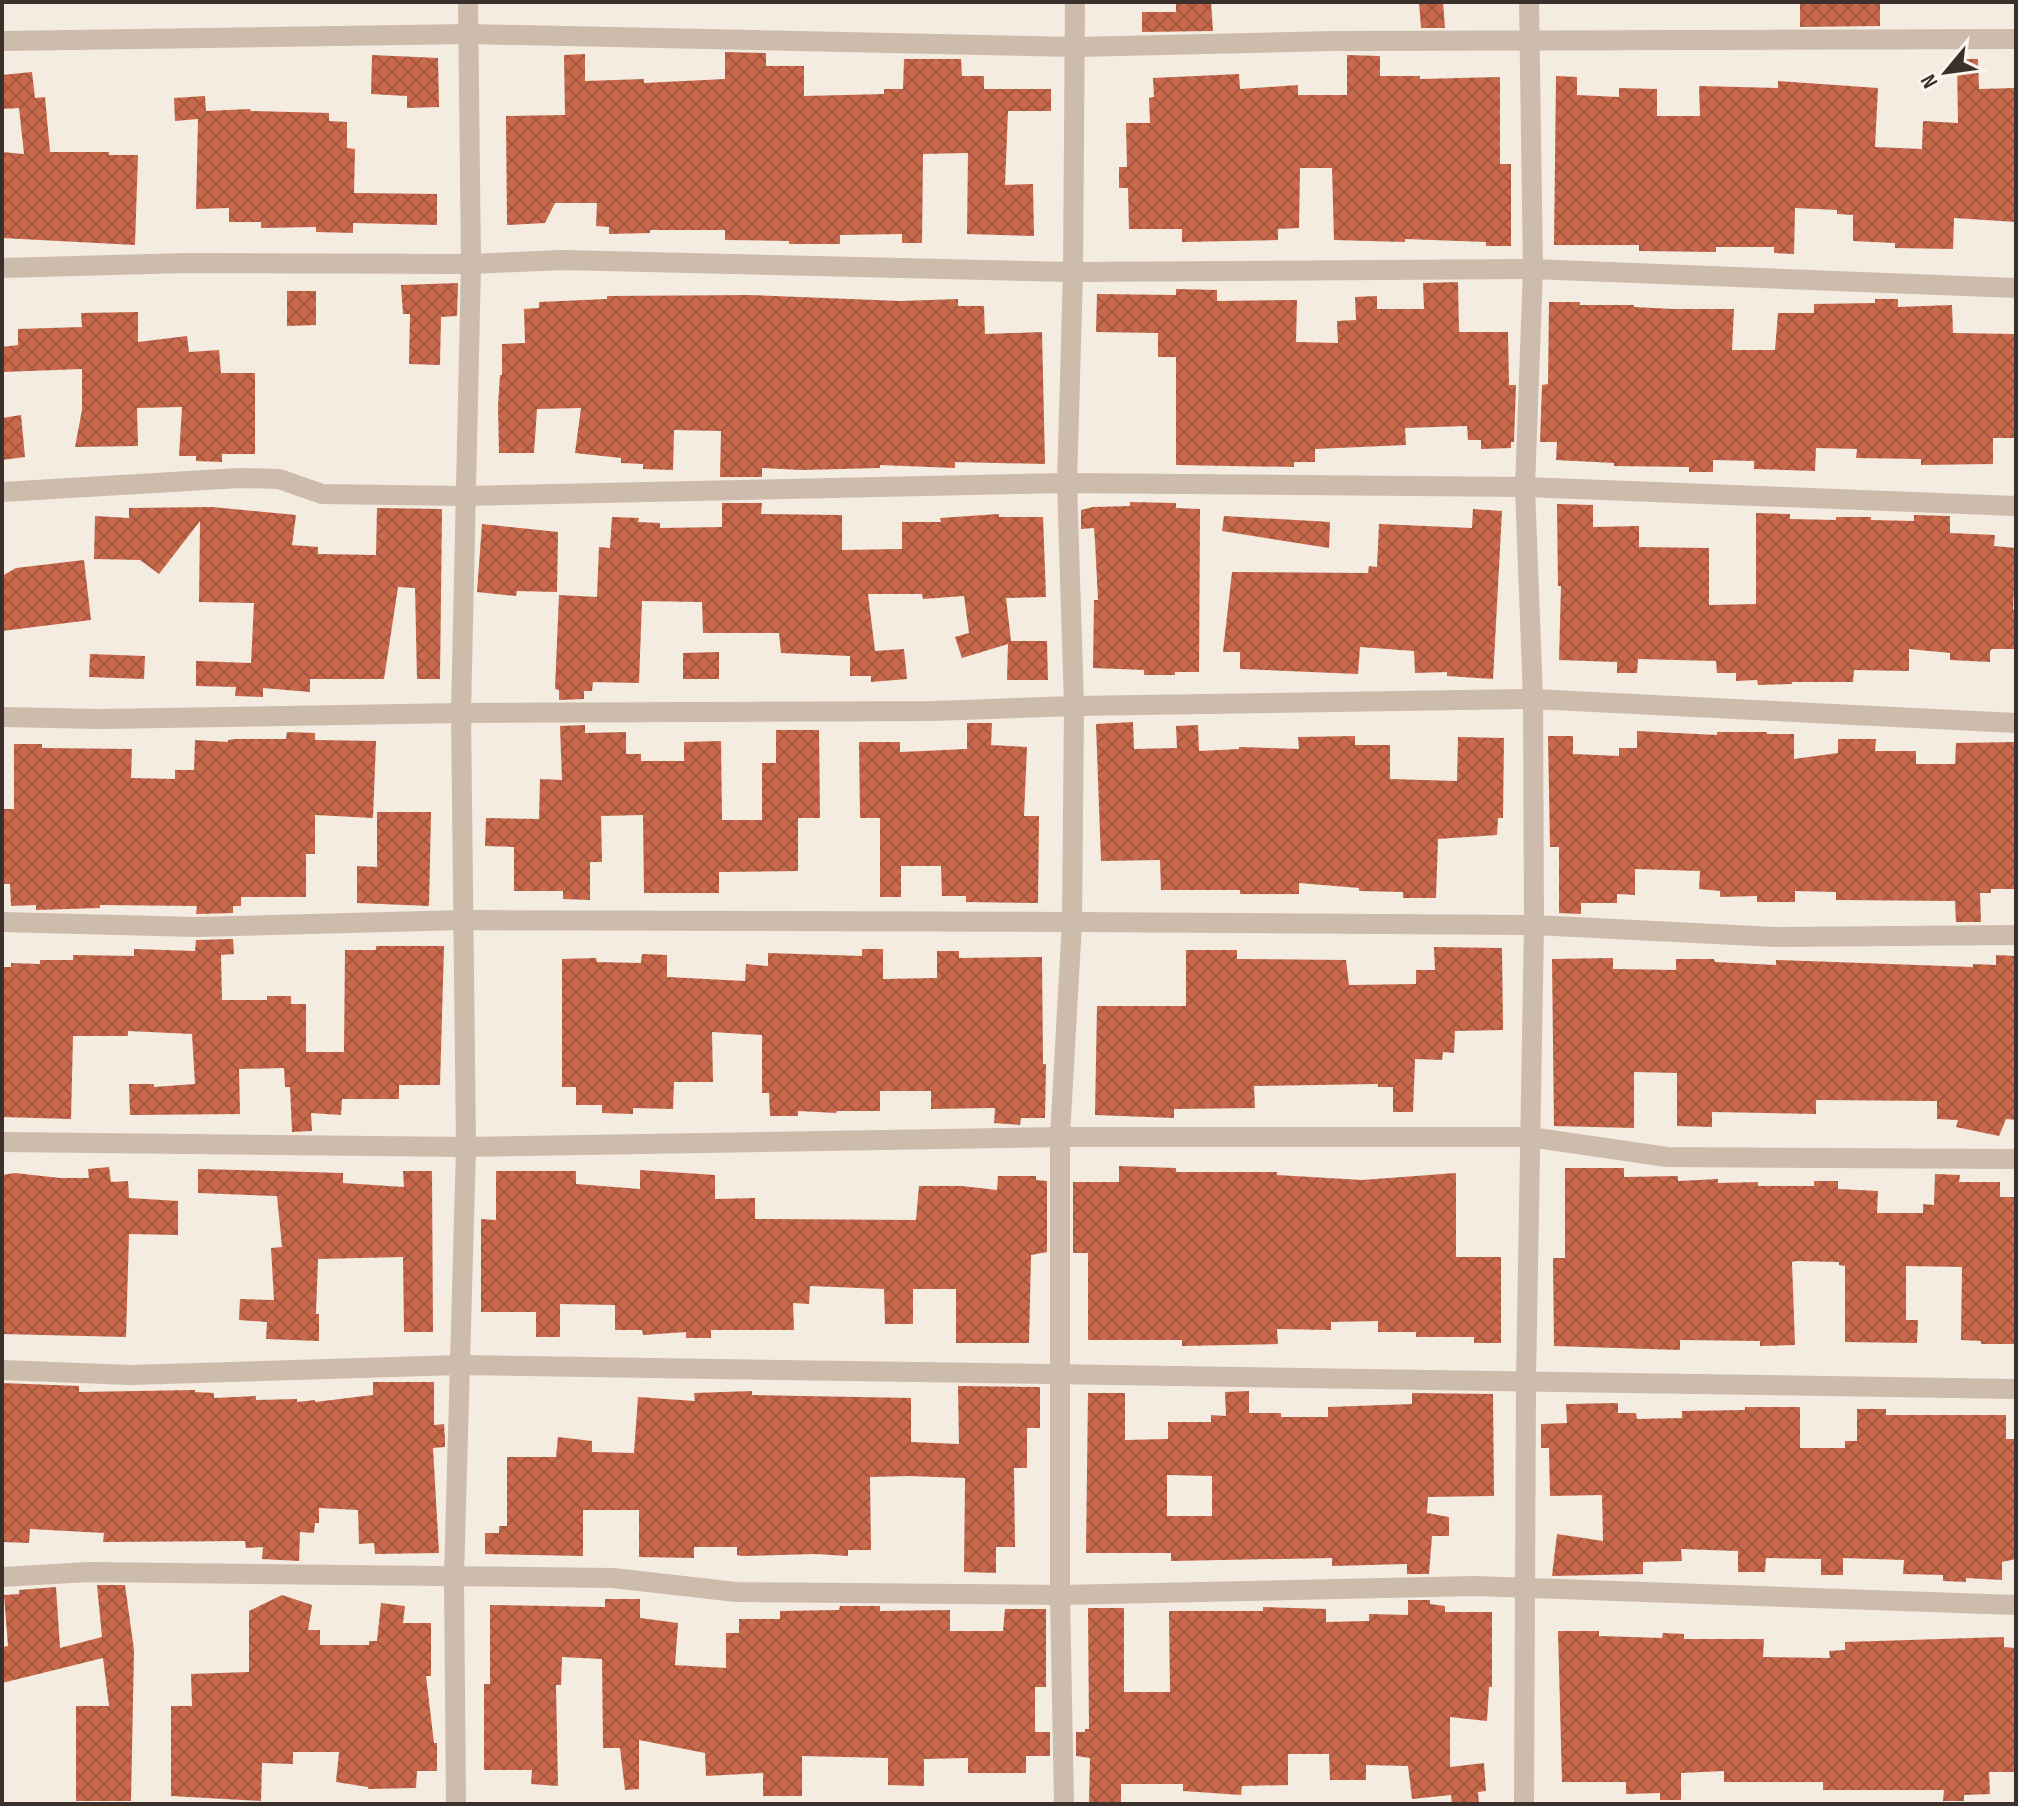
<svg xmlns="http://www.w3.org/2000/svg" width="2018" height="1806" font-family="'Sofia Sans Condensed',sans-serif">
	<defs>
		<pattern id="building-cross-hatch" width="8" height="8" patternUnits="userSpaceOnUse" patternTransform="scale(2)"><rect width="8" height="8" fill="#c8694b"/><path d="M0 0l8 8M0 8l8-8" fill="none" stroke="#a4573f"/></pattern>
	</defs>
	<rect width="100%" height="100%" fill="#f4ebe1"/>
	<g fill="url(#building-cross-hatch)" fill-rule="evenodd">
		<polygon points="1176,2 1211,2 1213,31 1142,32 1142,12 1176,12"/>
		<polygon points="1419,2 1443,2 1445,28 1421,28"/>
		<polygon points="1800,2 1880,4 1880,26 1800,27"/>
		<polygon points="725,52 766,53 766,66 804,66 804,96 884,94 884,89 903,89 904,59 961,59 962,76 984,76 984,89 1051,89 1051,111 1008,111 1005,185 1033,184 1034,236 967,234 968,153 923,154 922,243 902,243 902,234 840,235 840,244 789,244 789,241 725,240 725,230 650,230 650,233 609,234 609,227 596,226 597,203 555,203 545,223 507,225 506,116 565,115 564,55 585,54 585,81 644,79 644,83 725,79"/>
		<polygon points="372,55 438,58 439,107 407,108 407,96 371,94"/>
		<polygon points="1347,55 1380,56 1380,76 1420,76 1420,79 1500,77 1500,164 1511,164 1511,246 1486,246 1486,242 1405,239 1405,242 1334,240 1332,168 1300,168 1299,228 1278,229 1278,240 1182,242 1182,229 1129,229 1128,188 1119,188 1119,167 1127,167 1126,123 1150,123 1149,98 1154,97 1153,78 1239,74 1240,89 1298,85 1298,95 1347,95"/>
		<polygon points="1957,59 1978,59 1979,89 2014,88 2016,222 1954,218 1953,249 1895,248 1895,243 1853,241 1853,215 1837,214 1837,210 1795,208 1794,254 1774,253 1774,247 1716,247 1716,252 1639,251 1639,245 1554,245 1556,76 1577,77 1577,95 1619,97 1619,88 1657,89 1657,116 1700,116 1699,86 1778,88 1778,81 1878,88 1875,147 1922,149 1923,121 1958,123"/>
		<polygon points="32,72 35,98 45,97 50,152 109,152 109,155 138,155 135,245 2,238 2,152 24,154 19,108 2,109 2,75"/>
		<polygon points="205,96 206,111 250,109 251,111 329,113 329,121 347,122 347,148 355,149 354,193 437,194 437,225 353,223 353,233 316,232 316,227 261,228 261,222 229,222 229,208 196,209 198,119 175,121 174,98"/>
		<polygon points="1458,282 1459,332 1508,332 1509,385 1516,385 1514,442 1511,442 1511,448 1481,449 1481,440 1468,440 1467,426 1405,428 1406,445 1315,449 1315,462 1294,462 1294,467 1176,465 1176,357 1158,357 1158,333 1096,332 1097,294 1176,295 1176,289 1217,290 1217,301 1297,300 1296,342 1338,343 1337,321 1356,320 1355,297 1377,296 1377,309 1424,309 1423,283"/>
		<polygon points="458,283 457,316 441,317 440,365 409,364 410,314 403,314 401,285"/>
		<polygon points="287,291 316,291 316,325 287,326"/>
		<polygon points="750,295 900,301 958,299 958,306 984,306 985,334 1042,332 1045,464 955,462 955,468 880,465 880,468 802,470 762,468 762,477 720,477 721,431 674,430 673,470 643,469 643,464 621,463 621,458 575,453 581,408 537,409 534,453 499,453 498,406 500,375 502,375 502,344 525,343 524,309 539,308 539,302 607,299 607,296"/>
		<polygon points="1875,299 1898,299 1898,307 1952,305 1953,333 2014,334 2016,438 1993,438 1993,464 1921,465 1921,459 1856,458 1857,449 1816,448 1815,471 1754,469 1754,461 1713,460 1713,472 1689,472 1689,467 1614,466 1614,463 1556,460 1557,442 1540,442 1542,385 1548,384 1549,302 1580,302 1580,305 1634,305 1634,307 1674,309 1734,309 1732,350 1775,350 1778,313 1814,313 1814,304 1875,303"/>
		<polygon points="138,312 138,342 187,336 189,352 219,350 221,373 255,373 255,454 222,454 222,462 196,461 196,456 179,456 182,407 137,408 138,446 75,447 82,410 82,369 2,372 2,347 18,345 18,329 82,327 81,313"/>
		<polygon points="21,415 25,457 2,460 2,418"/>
		<polygon points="1130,502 1176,503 1176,508 1200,509 1199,672 1175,672 1175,675 1144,675 1144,670 1093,668 1094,600 1098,600 1095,541 1094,528 1081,529 1081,510 1093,507 1130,506"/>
		<polygon points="722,503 762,503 761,514 842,515 842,550 902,549 902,522 941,522 940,518 999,514 999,517 1043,517 1046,597 1006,598 1011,641 1047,641 1048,680 1007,680 1008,644 962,658 955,637 969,633 964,596 923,599 922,594 868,594 875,651 904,649 907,679 871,682 871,676 850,676 850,656 781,653 779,633 703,633 702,602 642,601 639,683 593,682 592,691 584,691 584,699 559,700 559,690 555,689 559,595 597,597 599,547 610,548 612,517 639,518 638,522 660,523 660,528 722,527"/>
		<polygon points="1557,504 1593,505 1593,527 1639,526 1639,547 1709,548 1709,605 1756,604 1756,513 1790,514 1790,519 1836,520 1836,517 1871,517 1871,520 1914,521 1914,515 1950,516 1950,533 1995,535 1994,546 2016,548 2013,610 2016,610 2016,649 1992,649 1990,651 1990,662 1950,660 1950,653 1909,649 1909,671 1854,670 1853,682 1792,682 1792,684 1758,685 1757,680 1736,681 1736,673 1717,673 1716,661 1638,659 1637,673 1617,673 1617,662 1559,660 1561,586 1558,586"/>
		<polygon points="212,507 296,515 292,545 318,547 318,554 376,555 377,508 442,509 440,679 417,679 415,588 398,587 384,679 310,679 310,692 263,688 263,697 235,696 236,687 196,686 196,661 251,663 254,603 199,602 200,521 159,574 140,560 94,559 95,516 129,518 129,508"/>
		<polygon points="1473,509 1502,511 1493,679 1447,676 1447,672 1415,673 1414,651 1360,647 1358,674 1240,669 1240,652 1223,652 1232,572 1368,573 1369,566 1377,567 1379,524 1472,528"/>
		<polygon points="1224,516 1330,522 1329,548 1222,531"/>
		<polygon points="482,524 558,532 557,592 517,591 516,596 477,592"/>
		<polygon points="84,560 91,620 2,631 2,576 16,568"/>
		<polygon points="719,652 719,679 683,679 683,653"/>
		<polygon points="90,654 145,656 144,679 89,677"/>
		<polygon points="1133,722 1134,749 1177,748 1176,726 1198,725 1199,751 1239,749 1239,747 1299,749 1298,737 1355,736 1355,745 1390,745 1390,779 1457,781 1458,737 1504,738 1503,818 1498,818 1497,835 1438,839 1436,898 1403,898 1403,892 1359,891 1359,888 1299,883 1299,894 1240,894 1240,890 1161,890 1160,860 1101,861 1096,724"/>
		<polygon points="967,723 992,723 991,745 1027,747 1024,816 1039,816 1038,903 966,902 966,896 942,896 941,866 901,866 901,897 880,897 880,818 860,818 859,742 900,742 900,752 967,749"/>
		<polygon points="585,725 585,733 626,732 626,754 641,754 641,761 684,761 684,742 721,741 722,820 762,820 762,763 776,763 776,730 819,730 820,818 798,818 798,871 719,872 719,893 644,893 643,815 601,816 602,862 590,862 590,900 563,899 563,891 514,891 514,847 485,846 486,818 539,819 540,779 562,780 560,726"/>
		<polygon points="1637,731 1717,735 1717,732 1767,732 1767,734 1794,734 1794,759 1838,753 1838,739 1876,739 1875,751 1916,751 1916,764 1955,764 1956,743 2016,742 2016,889 1991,889 1991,893 1980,893 1981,922 1956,922 1955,901 1836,900 1836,892 1795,891 1795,902 1757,902 1757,896 1720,897 1720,891 1699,889 1700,871 1635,869 1635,895 1617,894 1617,903 1581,903 1581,914 1559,913 1559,847 1550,847 1548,736 1573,736 1573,754 1619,756 1619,748 1637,748"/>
		<polygon points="287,732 315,733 315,740 376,741 373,818 315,815 315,854 306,854 306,897 241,897 241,906 233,906 233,913 196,914 197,906 100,905 100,908 36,910 36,905 11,906 10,884 2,884 2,809 14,809 14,744 42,744 42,748 132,749 131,778 175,779 175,770 194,770 195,740 228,742 228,740 235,739 286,739"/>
		<polygon points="377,812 431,812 429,906 357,903 357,866 377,867"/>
		<polygon points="233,939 234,954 221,955 222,1000 267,1000 267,996 291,996 291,1004 306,1004 306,1052 344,1052 345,950 376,950 376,946 444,946 440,1085 399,1085 399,1099 342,1099 341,1115 311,1113 312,1131 292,1132 290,1087 285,1087 284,1068 239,1069 240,1114 130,1115 129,1084 154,1084 154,1087 195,1084 192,1034 128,1031 128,1036 73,1036 71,1119 2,1117 2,967 11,967 11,963 40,964 40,960 73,960 73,955 134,956 134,949 195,951 196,940"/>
		<polygon points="1434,947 1502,948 1503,1030 1455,1031 1454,1053 1443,1052 1442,1060 1415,1059 1413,1112 1393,1112 1393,1087 1378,1087 1378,1084 1254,1086 1255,1108 1174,1109 1174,1118 1095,1115 1097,1006 1186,1006 1186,950 1237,950 1237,959 1346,960 1349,985 1416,984 1416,970 1435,970"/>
		<polygon points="862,949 883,949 883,979 937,978 937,951 959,951 959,958 1042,957 1043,1064 1046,1064 1045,1118 1021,1118 1020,1125 994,1123 995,1108 931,1109 931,1091 880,1091 880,1111 837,1111 836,1113 798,1111 798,1116 770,1116 769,1093 762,1093 762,1035 712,1032 713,1082 674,1082 673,1109 633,1108 633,1114 602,1113 602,1105 576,1105 576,1087 562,1087 562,959 596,958 597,962 641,963 642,954 667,955 667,977 745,981 746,964 768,966 768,953 862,956"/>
		<polygon points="1996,955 2016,956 2016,1120 2006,1119 1999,1136 1956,1127 1958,1120 1937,1119 1937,1101 1816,1100 1816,1114 1712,1112 1712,1127 1677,1126 1677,1073 1634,1072 1634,1128 1554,1126 1552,959 1613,958 1613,969 1676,970 1676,959 1714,959 1715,962 1776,965 1776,960 1973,967 1973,964 1996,965"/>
		<polygon points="1119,1166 1176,1168 1176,1172 1277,1172 1277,1175 1362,1180 1456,1173 1456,1257 1501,1257 1501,1343 1474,1343 1474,1337 1416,1337 1416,1332 1378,1332 1378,1321 1331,1322 1331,1330 1277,1329 1278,1344 1182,1346 1182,1340 1088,1340 1088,1253 1073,1253 1073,1182 1119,1182"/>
		<polygon points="109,1167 111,1182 128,1181 129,1198 178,1201 178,1235 129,1234 126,1337 2,1334 2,1175 15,1173 60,1178 89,1178 88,1169"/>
		<polygon points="1565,1168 1624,1168 1624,1177 1678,1176 1678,1181 1718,1179 1718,1183 1758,1182 1758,1186 1814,1186 1814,1181 1838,1181 1838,1189 1878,1191 1877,1213 1923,1213 1923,1204 1934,1205 1935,1174 1960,1175 1959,1182 2000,1182 2000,1197 2016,1197 2016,1344 1981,1344 1981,1341 1961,1340 1962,1267 1906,1266 1906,1320 1918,1320 1917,1343 1845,1342 1845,1266 1839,1265 1839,1262 1796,1261 1792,1262 1795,1345 1760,1346 1760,1341 1680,1340 1680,1350 1554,1346 1553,1258 1565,1258"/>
		<polygon points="198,1169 343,1173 343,1183 404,1187 403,1171 432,1171 433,1332 404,1332 403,1257 318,1259 316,1314 319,1314 319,1341 266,1339 267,1322 239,1320 240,1299 274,1300 271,1248 282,1247 277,1196 198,1193"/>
		<polygon points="640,1170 715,1175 715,1199 755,1198 755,1219 916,1220 919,1186 962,1186 997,1190 998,1176 1036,1176 1036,1180 1047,1181 1047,1252 1031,1255 1029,1343 956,1343 956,1289 913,1289 913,1324 885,1324 884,1289 810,1286 809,1304 793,1303 794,1330 711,1330 711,1338 686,1338 686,1332 643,1335 642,1330 615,1330 615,1305 560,1304 560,1337 536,1337 536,1312 481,1312 481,1219 496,1220 496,1171 576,1171 576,1184 640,1189"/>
		<polygon points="373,1382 434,1382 434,1425 444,1424 445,1439 445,1447 433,1448 439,1553 375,1554 374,1543 359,1544 358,1510 319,1508 319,1523 315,1523 314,1533 300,1532 299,1561 262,1559 263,1547 246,1548 245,1541 103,1542 104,1533 30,1529 29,1543 2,1542 2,1383 79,1386 79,1392 195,1390 195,1392 214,1393 214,1398 256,1396 256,1400 297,1399 297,1402 315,1400 315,1402 373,1395"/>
		<polygon points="958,1386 1040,1387 1040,1428 1027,1428 1027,1468 1014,1468 1015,1547 996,1547 996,1573 964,1572 965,1478 909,1476 870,1477 871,1550 848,1550 848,1556 815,1554 742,1556 737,1555 737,1547 694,1547 694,1558 639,1557 639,1510 583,1510 583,1556 485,1554 485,1533 499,1533 499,1526 507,1526 507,1457 556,1457 558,1437 592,1441 592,1452 634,1453 638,1397 695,1401 694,1393 752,1391 752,1395 911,1398 911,1442 959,1444"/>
		<path d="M1249,1391V1413H1281V1417H1328V1407L1412,1404V1393L1493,1394L1494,1496L1428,1497L1427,1513L1449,1517V1536H1432L1429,1574H1407V1564L1332,1566V1558L1171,1561V1553H1086L1088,1393H1125V1440L1168,1439V1422H1211V1415L1226,1416L1225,1392ZM1167,1475L1212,1476V1516H1167Z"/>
		<polygon points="1618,1403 1618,1413 1636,1413 1637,1419 1682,1418 1682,1411 1745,1410 1745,1407 1800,1407 1800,1448 1845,1448 1845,1441 1857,1441 1857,1409 1886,1409 1886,1415 2006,1415 2006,1439 2016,1439 2016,1559 2002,1562 2002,1580 1966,1578 1966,1582 1943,1581 1943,1575 1903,1574 1904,1560 1843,1558 1843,1575 1821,1575 1821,1559 1766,1558 1765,1572 1738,1572 1738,1551 1681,1549 1682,1561 1643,1562 1643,1574 1552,1576 1557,1534 1603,1541 1602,1495 1550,1496 1549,1448 1541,1448 1541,1424 1567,1423 1566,1404"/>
		<polygon points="97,1585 125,1585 134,1650 131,1801 76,1801 76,1706 109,1706 103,1658 2,1683 2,1647 8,1646 4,1595 19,1594 19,1590 56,1587 60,1648 102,1637"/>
		<polygon points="282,1595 312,1605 308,1630 320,1630 320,1645 369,1645 369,1641 377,1641 381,1603 405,1606 403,1623 431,1623 431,1676 426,1676 434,1743 437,1743 437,1771 417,1771 416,1788 368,1789 368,1787 336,1782 339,1752 293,1752 293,1764 262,1763 261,1801 171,1796 171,1706 192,1706 191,1674 249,1672 249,1611"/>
		<polygon points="605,1599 640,1599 640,1618 678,1623 675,1665 726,1668 726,1633 739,1633 739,1619 780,1619 780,1611 839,1610 840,1606 880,1606 880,1611 950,1610 950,1631 1003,1631 1005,1609 1046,1609 1046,1687 1035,1687 1035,1732 1050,1732 1050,1756 1026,1756 1026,1773 968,1773 968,1758 924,1759 924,1786 888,1785 888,1758 802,1756 802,1796 763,1796 763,1773 706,1776 705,1753 639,1740 639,1789 625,1790 620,1748 603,1748 602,1659 562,1657 561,1685 556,1685 558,1786 531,1784 532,1770 484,1770 484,1684 490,1684 490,1605 605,1607"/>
		<polygon points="1408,1600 1430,1600 1430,1604 1445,1606 1445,1612 1492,1612 1492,1687 1489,1687 1487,1721 1450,1717 1450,1767 1484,1763 1486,1791 1478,1792 1479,1804 1452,1804 1451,1795 1412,1799 1408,1766 1366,1765 1366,1780 1330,1780 1329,1754 1288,1754 1288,1785 1242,1786 1241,1795 1183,1791 1183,1784 1121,1784 1121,1804 1089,1804 1090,1758 1076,1756 1076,1732 1085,1732 1085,1729 1089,1729 1088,1608 1124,1608 1124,1692 1170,1692 1169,1611 1263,1611 1263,1607 1326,1609 1326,1622 1369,1621 1369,1614 1408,1615"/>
		<polygon points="1558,1631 1599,1631 1599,1636 1662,1638 1663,1633 1684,1634 1684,1639 1764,1639 1763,1657 1830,1658 1829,1651 1845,1650 1845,1642 2004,1637 2004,1647 2016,1648 2016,1772 1989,1772 1990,1794 1964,1795 1964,1801 1943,1801 1944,1790 1823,1790 1823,1782 1724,1782 1724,1771 1681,1773 1681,1800 1660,1800 1660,1793 1626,1794 1626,1782 1562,1782"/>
	</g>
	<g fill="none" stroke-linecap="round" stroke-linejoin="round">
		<g stroke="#cdbbac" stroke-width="20">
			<polyline points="2,41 468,34 1076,47 1333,41 2016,39"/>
			<polyline points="2,268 186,263 471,264 562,260 1073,272 1533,269 2016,288"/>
			<polyline points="2,492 240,478 279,479 322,494 464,496 1067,483 1525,487 2016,506"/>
			<polyline points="2,717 101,719 461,713 933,711 1074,706 1533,699 2016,723"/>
			<polyline points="2,922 196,927 463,920 1072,922 1534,925 1775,937 2016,935"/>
			<polyline points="2,1142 466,1147 1060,1137 1530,1137 1667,1157 2016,1159"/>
			<polyline points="2,1370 130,1375 459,1365 2016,1389"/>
			<polyline points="2,1577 89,1572 613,1578 736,1592 1060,1595 1475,1586 2016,1605"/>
			<polyline points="456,1804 454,1576 466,1147 461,713 471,264 468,2"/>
			<polyline points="1064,1804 1060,1595 1060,1137 1072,922 1074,706 1067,483 1073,272 1075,2"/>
			<polyline points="1524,1804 1526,1380 1534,925 1533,699 1525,487 1533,269 1529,2"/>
		</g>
	</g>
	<rect width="2018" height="1806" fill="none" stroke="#3b302b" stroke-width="8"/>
	<g transform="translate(1946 72) rotate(241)" stroke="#fbf5ee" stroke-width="6" paint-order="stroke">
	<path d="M0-6L14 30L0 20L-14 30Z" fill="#3b302b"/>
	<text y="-12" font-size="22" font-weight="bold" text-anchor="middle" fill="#3b302b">N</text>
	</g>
</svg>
